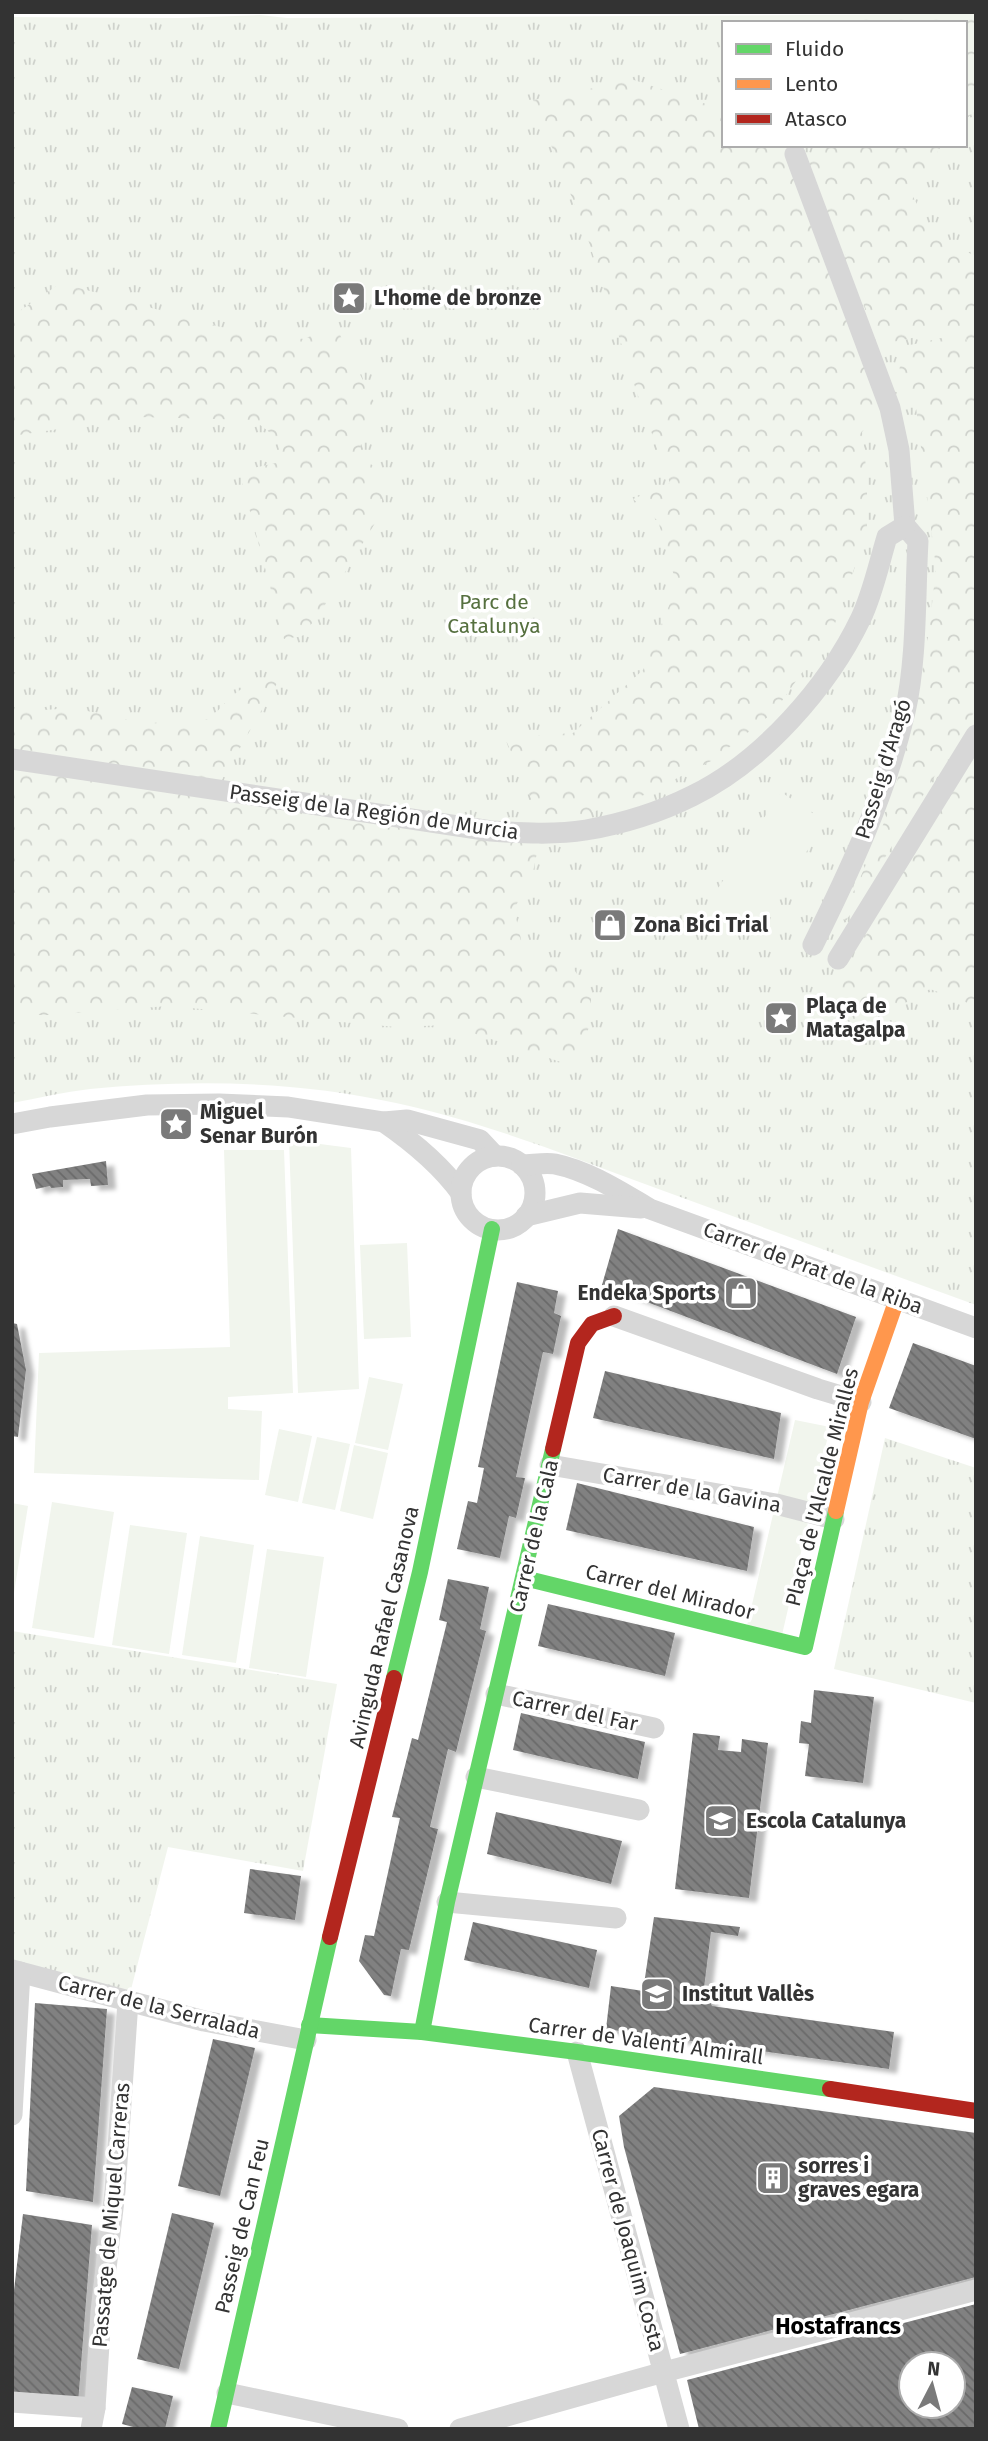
<svg xmlns="http://www.w3.org/2000/svg" width="988" height="2441" font-family="'Fira Sans',sans-serif">
	<defs>
		<pattern id="grass-tufts" width="24" height="20" patternUnits="userSpaceOnUse" patternTransform="scale(1.75)"><rect width="24" height="20" fill="#f1f5ed"/><path d="M3 7l-1-3M5 7V3M7 7l1-3M15 17l-1-3M17 17v-4M19 17l1-3" fill="none" stroke="#cfd2cc"/></pattern>
		<pattern id="forest-crowns" width="20" height="18" patternUnits="userSpaceOnUse" patternTransform="scale(1.75)"><rect width="20" height="18" fill="#f1f5ed"/><path d="M2 6a3 3 0 1 1 6 0M12 15a3 3 0 1 1 6 0" fill="none" stroke="#cfd2cc"/></pattern>
		<pattern id="building-back-hatch" width="6" height="6" patternUnits="userSpaceOnUse" patternTransform="scale(1.75)"><rect width="6" height="6" fill="#818181"/><path d="M-1 5l2 2M0 0l6 6M5-1l2 2" fill="none" stroke="#6a6a6a"/></pattern>
		<filter id="shadow"><feDropShadow dx="8" dy="4.5" stdDeviation="2" flood-color="#0004"/></filter>
	</defs>
	<rect width="100%" height="100%" fill="#fff"/>
	<g fill="url(#grass-tufts)" fill-rule="evenodd">
		<path d="M976,14V1305C868,1266 760,1226 653,1187C569,1156 484,1122 396,1103C297,1081 191,1079 90,1089C64,1092 38,1098 12,1103V17L179,18L260,15L287,18ZM724,23H965V145H724Z"/>
		<polygon points="885,1438 976,1468 976,1703 834,1669"/>
		<polygon points="12,1631 337,1684 303,1871 168,1847 128,2001 12,1970"/>
	</g>
	<g fill="url(#forest-crowns)">
		<polygon points="976,14 976,110 965,120 965,23 865,23 863,16"/>
		<polygon points="634,80 724,110 724,145 782,145 786,154 812,161 827,145 942,145 911,193 935,238 976,256 976,709 846,921 840,917 858,883 889,811 915,714 929,631 936,568 915,399 897,392 902,347 963,333 967,342 964,327 879,345 841,241 893,392 862,432 867,476 867,532 833,629 774,712 713,760 644,795 577,817 541,821 505,738 573,733 643,670 677,586 658,521 633,499 670,483 637,393 586,233 533,100"/>
		<polygon points="61,283 235,331 304,339 335,325 377,408 366,421 359,453 385,477 380,515 320,613 302,636 284,639 240,474 258,467 280,462 278,439 254,420 139,417 12,436 12,316"/>
		<path d="M280,678L216,790L541,833L532,877L514,909L526,961L571,965L591,995V1018L583,1050L564,1063L448,1025L396,1027L168,1006L50,1015H12V712L74,708L146,724L211,719C231,694 246,680 280,678Z"/>
		<polygon points="976,751 976,1006 930,989 859,1029 833,1005 877,912"/>
	</g>
	<g fill="#f1f5ed">
		<polygon points="781,792 826,822 752,935 707,905"/>
		<polygon points="289,1140 351,1148 359,1389 298,1393"/>
		<polygon points="224,1150 284,1150 293,1393 228,1397 228,1409 262,1411 259,1480 34,1473 39,1353 230,1347"/>
		<polygon points="407,1243 411,1337 364,1339 360,1245"/>
		<polygon points="369,1377 403,1384 388,1450 355,1443"/>
		<polygon points="795,1420 830,1427 782,1635 747,1626"/>
		<polygon points="279,1429 312,1436 298,1502 265,1495"/>
		<polygon points="317,1437 350,1444 335,1510 302,1503"/>
		<polygon points="354,1445 388,1453 373,1519 340,1511"/>
		<polygon points="52,1502 114,1512 94,1638 32,1628"/>
		<polygon points="12,1503 28,1506 12,1605"/>
		<polygon points="130,1525 187,1533 169,1654 112,1645"/>
		<polygon points="200,1536 254,1545 236,1663 182,1655"/>
		<polygon points="267,1549 324,1557 306,1677 249,1668"/>
	</g>
	<g fill="url(#building-back-hatch)" fill-rule="evenodd" filter="url(#shadow)">
		<polygon points="106,1161 108,1185 91,1186 90,1179 63,1180 63,1187 51,1188 50,1186 36,1189 32,1174"/>
		<polygon points="618,1229 856,1317 837,1374 602,1285"/>
		<polygon points="517,1282 558,1291 554,1313 561,1316 553,1354 543,1352 516,1477 525,1478 516,1518 509,1516 500,1558 457,1549 468,1501 477,1503 484,1468 478,1467"/>
		<polygon points="12,1323 17,1324 26,1370 18,1437 12,1436"/>
		<polygon points="913,1343 976,1366 976,1439 889,1408"/>
		<polygon points="605,1371 781,1413 774,1459 593,1418"/>
		<polygon points="577,1483 754,1527 747,1571 566,1530"/>
		<polygon points="448,1579 489,1587 480,1629 486,1631 456,1752 448,1749 430,1827 438,1829 409,1950 401,1949 391,1996 384,1995 359,1961 365,1935 374,1936 400,1818 392,1817 412,1738 418,1740 447,1622 439,1620"/>
		<polygon points="548,1604 675,1633 665,1676 538,1646"/>
		<polygon points="814,1690 874,1697 863,1783 805,1776 809,1744 799,1743 801,1721 811,1723"/>
		<polygon points="521,1713 645,1742 638,1779 513,1750"/>
		<polygon points="693,1733 720,1736 718,1750 741,1752 742,1739 768,1743 749,1898 675,1889"/>
		<polygon points="496,1812 622,1841 611,1884 487,1854"/>
		<polygon points="250,1869 301,1876 295,1920 244,1913"/>
		<polygon points="654,1917 740,1927 738,1936 711,1932 703,1996 708,1997 712,2006 894,2032 889,2069 606,2029 611,1986 643,1991"/>
		<polygon points="473,1922 597,1950 589,1988 464,1960"/>
		<polygon points="35,2003 107,2009 93,2202 26,2191"/>
		<polygon points="213,2039 255,2048 220,2196 178,2186"/>
		<polygon points="654,2087 976,2133 976,2277 680,2354 624,2147 619,2116"/>
		<polygon points="172,2213 214,2223 179,2369 137,2359"/>
		<polygon points="23,2214 92,2225 78,2404 12,2392 12,2307"/>
		<path d="M976,2304V2429H699L687,2380ZM911,2364H953V2406H911Z"/>
		<polygon points="132,2387 173,2396 165,2429 141,2429 122,2424"/>
	</g>
	<g fill="none" stroke-linecap="round" stroke-linejoin="round">
		<g stroke="#d7d7d7" stroke-width="21">
			<path d="M795,154L890,408L899,450L905,526L918,541C915,595 917,660 905,712C886,794 850,870 813,945"/>
			<path d="M12,759L491,831C522,833 555,835 586,830C621,824 660,812 692,796C762,762 828,687 861,618C873,593 879,563 887,537L905,526"/>
			<polyline points="838,959 976,735"/>
			<path d="M384,1122C413,1142 440,1164 461,1193"/>
			<polyline points="12,1124 50,1117 147,1105 219,1104 288,1107 384,1122 407,1120 480,1140 495,1156"/>
			<circle cx="498" cy="1193" r="37"/>
			<path d="M522,1165C532,1165 545,1162 555,1164C589,1171 621,1192 650,1209L976,1328"/>
			<polyline points="526,1216 580,1203 641,1208"/>
			<polyline points="614,1316 818,1389 861,1402"/>
			<polyline points="550,1465 776,1504 834,1519"/>
			<polyline points="496,1694 654,1728"/>
			<polyline points="476,1777 639,1810"/>
			<polyline points="447,1902 616,1918"/>
			<polyline points="12,1970 204,2021 306,2040"/>
			<polyline points="577,2052 679,2429"/>
			<polyline points="12,2115 20,1972"/>
			<polyline points="227,2393 398,2429"/>
			<polyline points="12,2402 95,2408"/>
			<polyline points="91,2429 95,2408 101,2312 115,2191 128,2001"/>
			<polyline points="460,2429 664,2372 976,2290"/>
		</g>
		<g stroke="#63d668" stroke-width="16">
			<polyline points="524,1578 805,1647 836,1511"/>
			<polyline points="394,1678 420,1572 492,1229"/>
			<polyline points="309,2025 422,2032 577,2052 830,2089"/>
			<polyline points="422,2032 447,1902 553,1449"/>
			<polyline points="218,2429 330,1937"/>
		</g>
		<polyline stroke="#ff974d" stroke-width="16" points="836,1511 861,1402 897,1299"/>
		<g stroke="#b3261e" stroke-width="16">
			<polyline points="553,1449 578,1343 592,1324 614,1316"/>
			<polyline points="330,1937 394,1678"/>
			<polyline points="830,2089 976,2111"/>
		</g>
	</g>
	<defs>
		<g id="sight-square" transform="scale(1.75)"><rect x="-9" y="-9" width="18" height="18" rx="4" fill="#7a7a7a" stroke="#fff"/><path d="M0-6L1.8-2.2L6-1.7L2.9 1.2L3.7 5.4L0 3.3L-3.7 5.4L-2.9 1.2L-6-1.7L-1.8-2.2Z" fill="#fff"/></g>
		<g id="shop-square" transform="scale(1.75)"><rect x="-9" y="-9" width="18" height="18" rx="4" fill="#7a7a7a" stroke="#fff"/><path d="M-5-2.5h2.3a2.7 3.5 0 0 1 5.4 0H5L5.5 6h-11ZM-1.5-2.5h3a1.5 2.3 0 0 0-3 0Z" fill="#fff"/></g>
		<g id="school-square" transform="scale(1.75)"><rect x="-9" y="-9" width="18" height="18" rx="4" fill="#7a7a7a" stroke="#fff"/><path d="M0-5L7-2L0 1L-7-2ZM-4 1L0 2.5L4 1V4Q0 6-4 4Z" fill="#fff"/></g>
		<g id="building-square" transform="scale(1.75)"><rect x="-9" y="-9" width="18" height="18" rx="4" fill="#7a7a7a" stroke="#fff"/><path d="M-4-6H4V6H1V3H-1V6H-4ZM-2.5-4.3h1.7v1.8h-1.7ZM.8-4.3h1.7v1.8H.8ZM-2.5-1h1.7V.8h-1.7ZM.8-1h1.7V.8H.8Z" fill="#fff"/></g>
	</defs>
	<g fill-rule="evenodd">
		<use href="#sight-square" x="349" y="298"/>
		<use href="#shop-square" x="610" y="925"/>
		<use href="#sight-square" x="781" y="1018"/>
		<use href="#sight-square" x="176" y="1124"/>
		<use href="#shop-square" x="741" y="1293"/>
		<use href="#school-square" x="721" y="1821"/>
		<use href="#school-square" x="657" y="1994"/>
		<use href="#building-square" x="773" y="2178"/>
	</g>
	<g text-anchor="middle" stroke-width="7" stroke-linejoin="round" paint-order="stroke">
		<g font-size="21" font-weight="bold" fill="#333" stroke="#fff" text-anchor="start">
			<text x="374" y="305">L'home de bronze</text>
			<text x="634" y="932">Zona Bici Trial</text>
			<text x="806" y="1013">Plaça de<tspan x="806" dy="24">Matagalpa</tspan></text>
			<text x="200" y="1119">Miguel<tspan x="200" dy="24">Senar Burón</tspan></text>
			<text x="716" y="1300" text-anchor="end">Endeka Sports</text>
			<text x="746" y="1828">Escola Catalunya</text>
			<text x="682" y="2001">Institut Vallès</text>
			<text x="798" y="2173">sorres i<tspan x="798" dy="24">graves egara</tspan></text>
		</g>
		<g font-size="21" fill="#56703f" stroke="#fff">
			<text x="494" y="609">Parc de<tspan x="494" dy="24">Catalunya</tspan></text>
		</g>
		<g font-size="21" fill="#333" stroke="#fff">
			<text transform="translate(883 769) rotate(-73)" y="7">Passeig d'Aragó</text>
			<text transform="translate(374 812) rotate(8)" y="7">Passeig de la Región de Murcia</text>
			<text transform="translate(813 1268) rotate(20)" y="7">Carrer de Prat de la Riba</text>
			<text transform="translate(822 1487) rotate(-76)" y="7">Plaça de l'Alcalde Miralles</text>
			<text transform="translate(692 1490) rotate(10)" y="7">Carrer de la Gavina</text>
			<text transform="translate(534 1536) rotate(-77)" y="7">Carrer de la Cala</text>
			<text transform="translate(670 1592) rotate(14)" y="7">Carrer del Mirador</text>
			<text transform="translate(384 1627) rotate(-77)" y="7">Avinguda Rafael Casanova</text>
			<text transform="translate(575 1711) rotate(12)" y="7">Carrer del Far</text>
			<text transform="translate(159 2007) rotate(14)" y="7">Carrer de la Serralada</text>
			<text transform="translate(646 2041) rotate(8)" y="7">Carrer de Valentí Almirall</text>
			<text transform="translate(111 2215) rotate(-85)" y="7">Passatge de Miquel Carreras</text>
			<text transform="translate(242 2226) rotate(-77)" y="7">Passeig de Can Feu</text>
			<text transform="translate(628 2240) rotate(75)" y="7">Carrer de Joaquim Costa</text>
		</g>
		<g font-size="23" font-weight="bold" fill="#000" stroke="#fff">
			<text x="838" y="2334">Hostafrancs</text>
		</g>
	</g>
	<rect width="988" height="2441" fill="none" stroke="#333333" stroke-width="28"/>
	<rect x="722" y="21" width="245" height="126" fill="#ffffff" stroke="#adadad" stroke-width="2"/>
	<rect x="736" y="44" width="35" height="10" fill="#63d668" stroke="#adadad" stroke-width="2"/>
	<text x="785" y="56" font-size="21" fill="#333333">Fluido</text>
	<rect x="736" y="79" width="35" height="10" fill="#ff974d" stroke="#adadad" stroke-width="2"/>
	<text x="785" y="91" font-size="21" fill="#333333">Lento</text>
	<rect x="736" y="114" width="35" height="10" fill="#b3261e" stroke="#adadad" stroke-width="2"/>
	<text x="785" y="126" font-size="21" fill="#333333">Atasco</text>
	<g transform="translate(932 2385) rotate(6)"><circle r="33" fill="#ffffff" stroke="#adadad" stroke-width="2"/>
	<path d="M0-5L12 26L0 18L-12 26Z" fill="#7a7a7a"/>
	<text y="-10" font-size="19" font-weight="bold" text-anchor="middle" fill="#333333">N</text>
	</g>
</svg>
